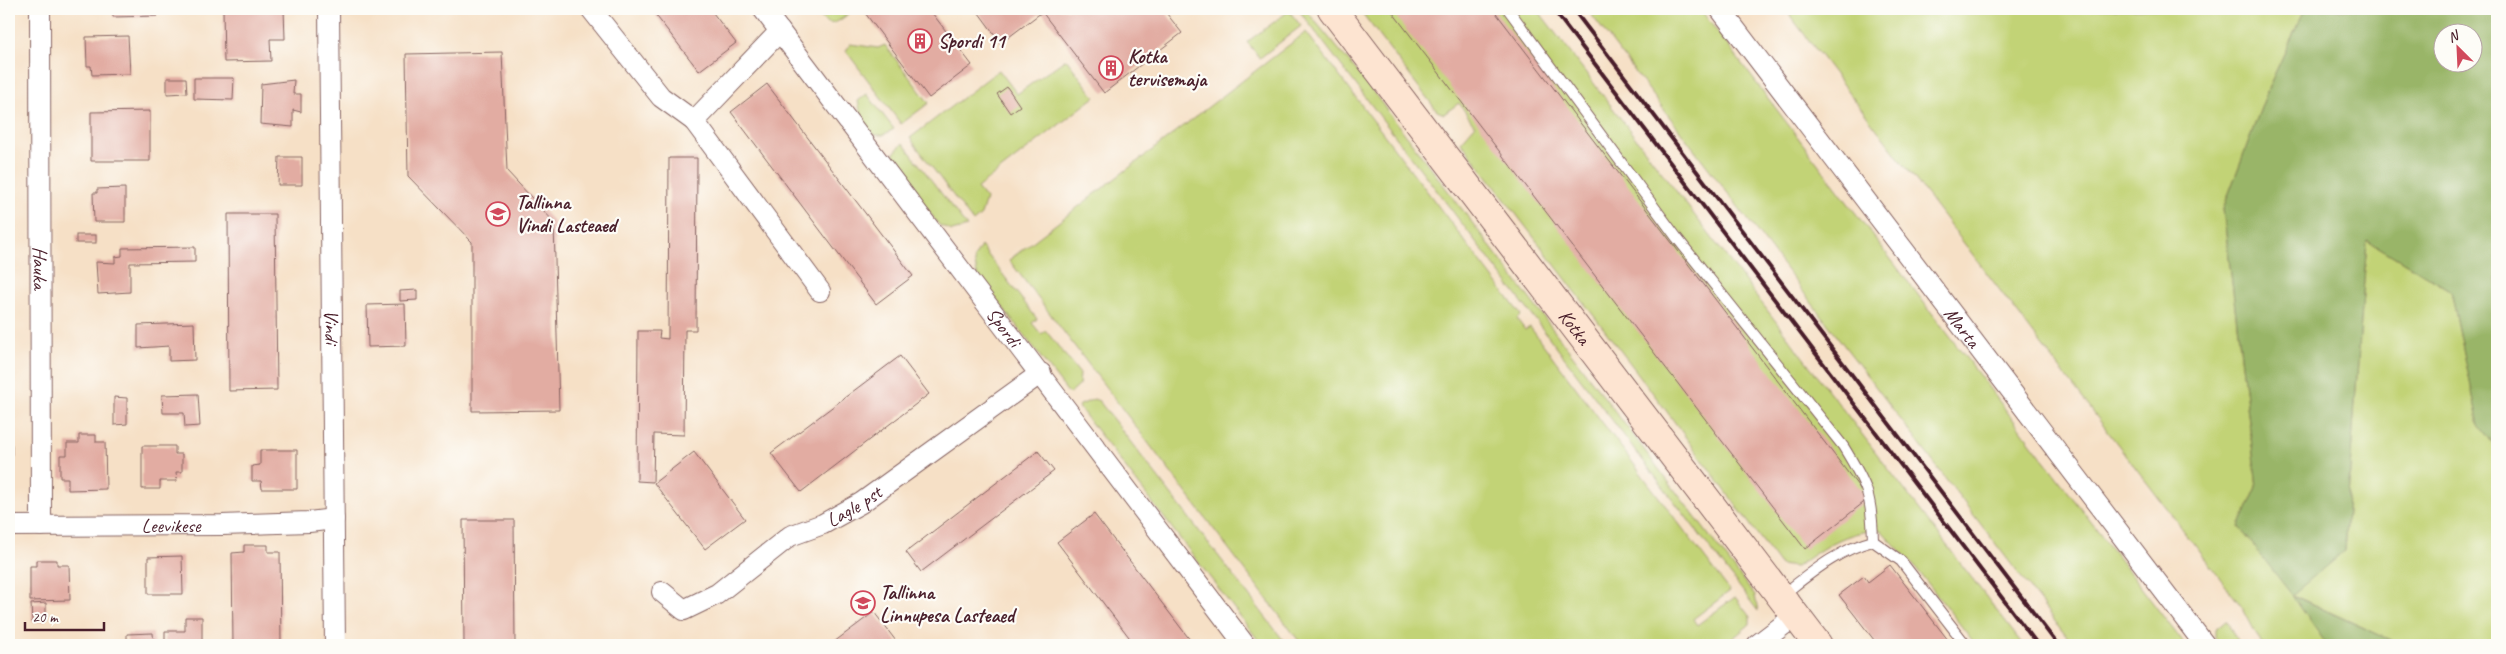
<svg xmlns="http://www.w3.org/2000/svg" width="2506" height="654" font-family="Caveat,sans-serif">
	<rect width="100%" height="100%" fill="#fdfcf7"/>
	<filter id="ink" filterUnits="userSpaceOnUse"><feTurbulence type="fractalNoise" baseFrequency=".02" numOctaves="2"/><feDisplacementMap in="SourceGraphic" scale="10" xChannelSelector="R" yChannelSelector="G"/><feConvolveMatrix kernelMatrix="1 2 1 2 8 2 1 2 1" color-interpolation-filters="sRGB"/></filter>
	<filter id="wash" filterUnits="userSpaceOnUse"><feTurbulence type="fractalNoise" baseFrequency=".0096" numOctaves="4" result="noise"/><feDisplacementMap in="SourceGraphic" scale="20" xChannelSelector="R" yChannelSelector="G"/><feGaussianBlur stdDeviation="1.12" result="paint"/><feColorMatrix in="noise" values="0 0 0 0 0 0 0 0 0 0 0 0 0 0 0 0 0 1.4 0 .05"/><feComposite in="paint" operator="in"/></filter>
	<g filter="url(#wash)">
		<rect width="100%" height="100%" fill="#f6e0c6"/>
		<g fill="#c2d376" stroke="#867950">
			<path d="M814,9H855C834,24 831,32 814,9Z"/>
			<polygon points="1298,9 1305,9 1361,76 1755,596 1758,611"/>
			<path d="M1359,9H1537L2023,645H1976L1916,568L1881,530C1846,531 1824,547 1796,567L1780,565L1662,405L1461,142L1475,126L1459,103L1444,114L1437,111Z"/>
			<polygon points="1587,9 1700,9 2185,645 2073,645"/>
			<polygon points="1785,9 2305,9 2270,84 2223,209 2257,487 2239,527 2344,551 2367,240 2451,291 2479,424 2497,449 2497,643 2401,645 2293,595 2327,645 2262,645 2242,607"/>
			<polygon points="1289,11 1301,26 1260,58 1247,42"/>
			<polygon points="1306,32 1521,315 1517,319 1525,330 1530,327 1730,591 1693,619 1697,625 1735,597 1750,617 1750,624 1725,645 1302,645 1009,260"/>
			<polygon points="850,44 878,48 885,45 929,103 901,124 846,51"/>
			<polygon points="1066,59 1095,97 977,188 986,199 981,215 973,222 910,138 999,70 1017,94"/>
			<polygon points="867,94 894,129 883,135 874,135 863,124 858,101"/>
			<polygon points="903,143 967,227 952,231 939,225 894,165 894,153"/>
			<polygon points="981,246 1037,319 1032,323 1041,334 1046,331 1080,374 1079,385 1069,394 977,274 974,258"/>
			<polygon points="1094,399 1099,401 1287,645 1262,645 1078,406"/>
			<polygon points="2226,621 2227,621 2239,645 2221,645 2215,637 2215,630"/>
		</g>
		<path fill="#99b567" stroke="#726a49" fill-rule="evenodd" d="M2305,9H2497V449L2479,425L2451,291L2367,240L2344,551L2292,595L2401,645H2327L2292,595L2239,527L2257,487L2223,209L2270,84ZM2444,32H2474V62H2444Z"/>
		<g id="blocks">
			<g fill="#e2aca2">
				<polygon points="113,9 156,9 157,16 113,17"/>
				<polygon points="223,9 284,9 285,39 270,39 271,61 224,62"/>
				<polygon points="651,9 710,9 736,43 699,71"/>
				<polygon points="862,9 929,9 972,65 929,98"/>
				<polygon points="976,9 1163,9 1182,33 1104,93 1042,12 1001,43"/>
				<polygon points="1390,9 1493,9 1868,499 1805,549"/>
				<polygon points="128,36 130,74 92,75 91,66 87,66 86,37"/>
				<polygon points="502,52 507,171 554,222 559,410 472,411 472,242 408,176 406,54"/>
				<polygon points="167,78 186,78 187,93 167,94"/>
				<polygon points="194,78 234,78 233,100 194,99"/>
				<polygon points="294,80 293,94 301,94 301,112 293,110 293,127 260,124 261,84"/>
				<polygon points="767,84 913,276 876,304 731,112"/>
				<polygon points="1007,87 1020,106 1010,113 997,94"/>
				<polygon points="150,111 150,161 91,161 91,112"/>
				<polygon points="279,157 302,157 302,185 278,185"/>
				<polygon points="669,158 697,158 696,330 685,330 684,435 654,434 653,482 637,481 638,331 660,331 659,338 668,339"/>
				<polygon points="125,188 125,222 94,222 93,193 97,193 97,189"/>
				<polygon points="228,214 275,214 277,390 229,391"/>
				<rect x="76" y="235" width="20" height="8"/>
				<polygon points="195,247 195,262 130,263 130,292 98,294 96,262 115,263 115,257 122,256 122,248"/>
				<polygon points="417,290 417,300 400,301 400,291"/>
				<polygon points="405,304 406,346 368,347 367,305"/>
				<polygon points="194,323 195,360 169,361 169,346 138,348 138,325"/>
				<polygon points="900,356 929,394 801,492 771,453"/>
				<polygon points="198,394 200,426 185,427 184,413 163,413 162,395"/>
				<polygon points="114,397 127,398 127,424 114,425"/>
				<polygon points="79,435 96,435 96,442 105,442 106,489 68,490 68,478 60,478 60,455 67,455 67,443 79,443"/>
				<rect x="9" y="445" width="3" height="44"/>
				<polygon points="142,446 175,446 175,454 182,454 182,472 176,472 177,481 160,481 160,489 142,489"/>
				<polygon points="260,450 297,450 297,489 262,489 261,481 252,481 252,466 260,465"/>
				<polygon points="1038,451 1054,471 921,572 906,552"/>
				<polygon points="694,452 745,519 705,549 654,483"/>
				<polygon points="1094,514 1194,645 1135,645 1057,542"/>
				<polygon points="463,520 514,520 515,645 464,645"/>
				<polygon points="244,545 268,545 268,552 280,552 281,645 233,645 232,553 244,552"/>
				<polygon points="182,556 183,594 148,594 148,557"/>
				<polygon points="36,560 57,560 57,565 69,565 70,600 30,601 30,566 36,566"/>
				<polygon points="1890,565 1952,645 1878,645 1839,595 1864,576 1868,582"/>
				<polygon points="46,603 46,621 32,622 31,604"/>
				<polygon points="874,612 899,645 830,645"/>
				<polygon points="185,617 202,617 202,644 165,644 165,631 185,631"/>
				<polygon points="153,633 154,645 127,645 127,634"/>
			</g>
		</g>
	</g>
	<g filter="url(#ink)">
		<use href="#blocks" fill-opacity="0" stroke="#866361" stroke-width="1"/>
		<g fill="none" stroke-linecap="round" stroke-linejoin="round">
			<g stroke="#866361" stroke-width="12">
				<g id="lane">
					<path d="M1508,9L1677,238L1843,446C1867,485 1872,495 1873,541"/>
					<path d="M1781,596C1810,574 1837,550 1873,541L1901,561L1966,645"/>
				</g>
			</g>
			<g stroke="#866361" stroke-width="22">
				<g id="street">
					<path id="s1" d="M40,9L41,526"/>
					<path id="s2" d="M329,9L335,645"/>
					<polyline points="591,9 661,97 694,121 780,31"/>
					<path id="s3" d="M763,9L1245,645"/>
					<path id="s4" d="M1720,9L2205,645"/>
					<polyline points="694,121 820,291"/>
					<path id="s5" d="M9,526L222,525L309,522L334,519"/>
					<path id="s6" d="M662,592L684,610L717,594L790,536L823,524L861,503L1041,373"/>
					<polyline points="1757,645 1795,616"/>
				</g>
			</g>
			<g stroke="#866361" stroke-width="30">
				<g id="secondary">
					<path id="s7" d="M1332,9L1818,645"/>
				</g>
			</g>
			<use href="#lane" stroke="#fff" stroke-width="10"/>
			<use href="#street" stroke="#fff" stroke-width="20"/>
			<use href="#secondary" stroke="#fde4d1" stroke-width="28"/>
			<g stroke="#4a1f2b" stroke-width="4">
				<polyline points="1553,9 2038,645"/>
				<polyline points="1573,9 2058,645"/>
			</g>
		</g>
	</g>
	<defs>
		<g id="building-ring" transform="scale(1.25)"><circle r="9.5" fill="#fdfcf7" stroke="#d1495b" stroke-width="1.5"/><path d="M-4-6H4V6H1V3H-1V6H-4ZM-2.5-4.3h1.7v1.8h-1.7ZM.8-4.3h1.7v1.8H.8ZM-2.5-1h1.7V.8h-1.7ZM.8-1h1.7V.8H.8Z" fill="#d1495b"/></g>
		<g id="school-ring" transform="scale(1.25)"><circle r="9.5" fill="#fdfcf7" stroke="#d1495b" stroke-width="1.5"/><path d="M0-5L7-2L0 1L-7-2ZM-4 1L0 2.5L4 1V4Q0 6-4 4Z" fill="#d1495b"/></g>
	</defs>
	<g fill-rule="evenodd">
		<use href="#building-ring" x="920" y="41"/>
		<use href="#building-ring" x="1111" y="68"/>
		<use href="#school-ring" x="498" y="214"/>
		<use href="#school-ring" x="863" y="603"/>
	</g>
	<g text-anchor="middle" stroke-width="4.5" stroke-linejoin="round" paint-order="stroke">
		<g font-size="20" font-weight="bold" fill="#4a1f2b" stroke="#fdfcf7" text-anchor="start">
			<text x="938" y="48">Spordi 11</text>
			<text x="1128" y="63">Kotka<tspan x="1128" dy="23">tervisemaja</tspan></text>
			<text x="516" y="209">Tallinna<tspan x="516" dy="23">Vindi Lasteaed</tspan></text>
			<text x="880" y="599">Tallinna<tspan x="880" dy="23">Linnupesa Lasteaed</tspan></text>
		</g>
		<g font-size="20" fill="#4a1f2b" stroke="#fdfcf7">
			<text dy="7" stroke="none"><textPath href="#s1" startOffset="259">Hauka</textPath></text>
			<text dy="7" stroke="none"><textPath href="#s3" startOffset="399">Spordi</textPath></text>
			<text dy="7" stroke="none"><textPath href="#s2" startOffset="318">Vindi</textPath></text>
			<text dy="7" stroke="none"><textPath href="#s7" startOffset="400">Kotka</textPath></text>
			<text dy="7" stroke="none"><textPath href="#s4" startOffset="400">Marta</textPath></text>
			<text dy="7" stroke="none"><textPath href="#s6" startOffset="229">Lagle pst</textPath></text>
			<text dy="7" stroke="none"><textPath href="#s5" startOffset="162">Leevikese</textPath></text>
		</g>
	</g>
	<rect width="2506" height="654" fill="none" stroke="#fdfcf7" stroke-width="30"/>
	<g transform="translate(2458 48) rotate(336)"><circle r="24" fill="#fdfcf7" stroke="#b5a4a5"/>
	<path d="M0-4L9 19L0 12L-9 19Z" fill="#d1495b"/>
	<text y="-8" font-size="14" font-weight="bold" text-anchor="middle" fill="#4a1f2b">N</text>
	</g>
	<path d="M25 622v8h79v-8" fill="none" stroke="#4a1f2b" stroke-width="2.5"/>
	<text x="32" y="622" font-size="15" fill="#4a1f2b" stroke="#fdfcf7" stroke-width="4" paint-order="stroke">20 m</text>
</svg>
